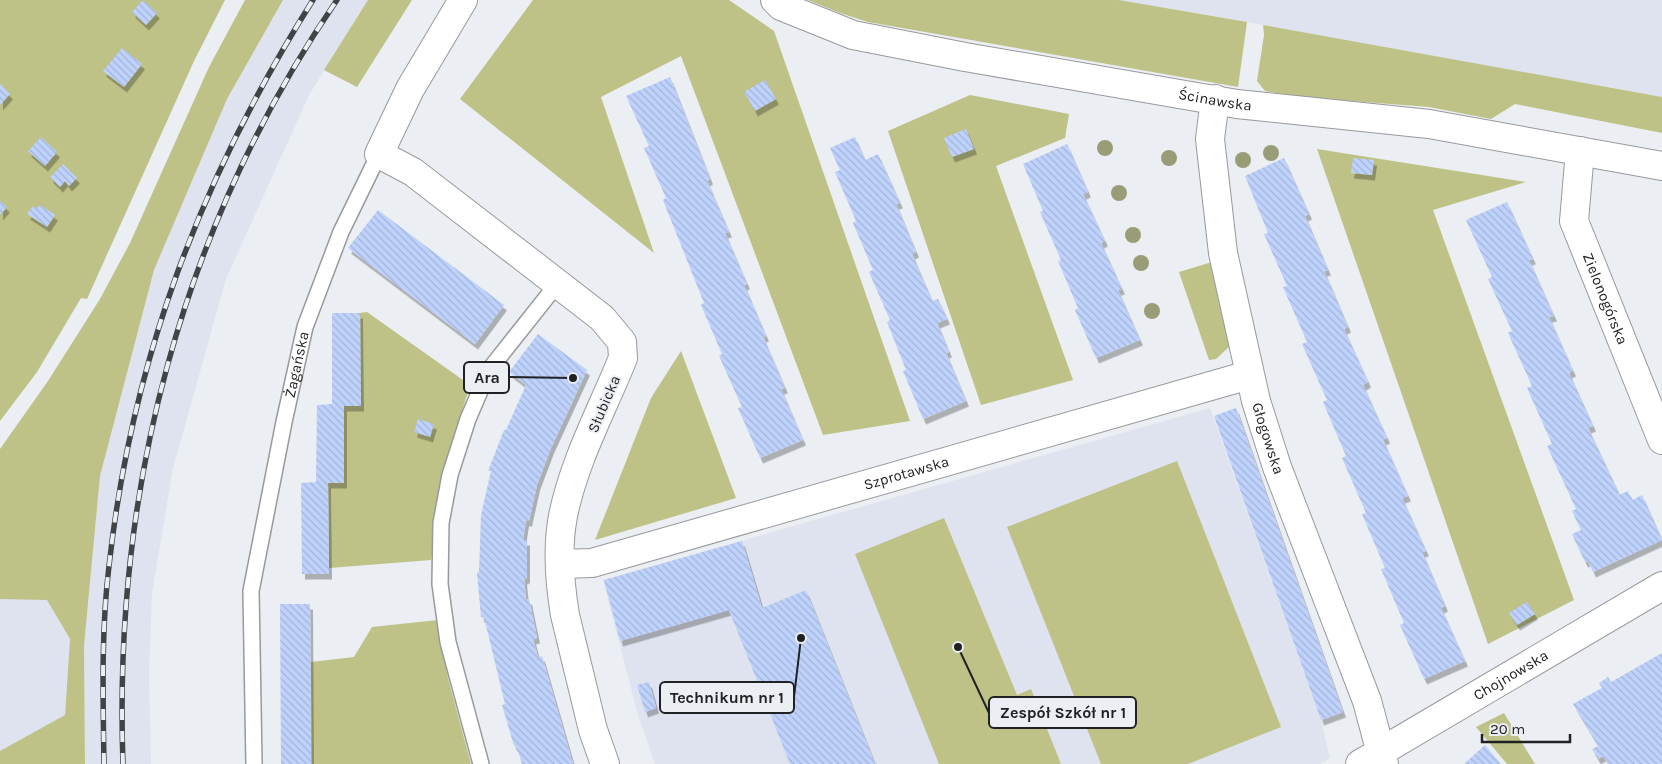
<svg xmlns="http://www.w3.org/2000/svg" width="1662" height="764" font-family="Karla,sans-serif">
	<defs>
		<pattern id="building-back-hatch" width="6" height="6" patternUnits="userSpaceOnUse" patternTransform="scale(1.25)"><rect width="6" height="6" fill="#bed2fc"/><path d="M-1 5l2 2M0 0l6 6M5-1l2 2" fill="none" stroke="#a3b4d8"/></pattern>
		<filter id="shadow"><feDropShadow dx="3" dy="5.5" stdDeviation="0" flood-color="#0004"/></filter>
	</defs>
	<rect width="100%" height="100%" fill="#ebeef2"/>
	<g fill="#dee3ef">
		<polygon points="283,0 368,0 309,95 226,279 173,468 152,593 149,673 151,764 85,764 84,646 100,476 154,270 227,99"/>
		<polygon points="1119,0 1662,0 1662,97 1247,22"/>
		<polygon points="1210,408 1321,720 1330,758 1320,764 655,764 638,715 603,580"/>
		<polygon points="0,520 70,639 65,715 28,736 0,759"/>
	</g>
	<g fill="#bfc287">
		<polygon points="0,0 225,0 194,61 87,299 81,298 37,372 0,421"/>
		<polygon points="245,0 283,0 227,99 154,270 100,476 84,646 85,764 0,764 0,751 65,715 70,639 47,600 0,599 0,449 48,381 100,299 130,243 209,67"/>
		<polygon points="368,0 412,0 357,87 324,70"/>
		<polygon points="533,0 729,0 774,31 910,421 823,435 681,56 601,97 654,253 460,99"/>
		<polygon points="808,0 1119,0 1247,22 1238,87 868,22 840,13"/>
		<polygon points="1263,25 1662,97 1662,133 1515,104 1491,119 1429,107 1300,97 1265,91 1257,81 1264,35"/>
		<polygon points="970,95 1069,114 1065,138 996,166 1073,380 981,405 888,131"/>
		<polygon points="1317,149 1526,182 1433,210 1574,600 1488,644"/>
		<polygon points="1212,262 1229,347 1216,359 1209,360 1179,272"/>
		<polygon points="367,312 470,385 444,471 431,560 329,568 328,483 344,483 344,406 360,406 360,313"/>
		<polygon points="681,351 736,498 595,540 651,398"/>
		<polygon points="1177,461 1281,727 1188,764 1101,764 1007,527"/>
		<polygon points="944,518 1017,695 1031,689 1061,764 939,764 855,554"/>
		<polygon points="438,620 448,678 471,764 312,764 311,662 354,657 372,627"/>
		<polygon points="1504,713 1535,764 1507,764 1476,727"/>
	</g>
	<g fill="url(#building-back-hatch)" filter="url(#shadow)">
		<polygon points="143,0 157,13 146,25 132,12"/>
		<polygon points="122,48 142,64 124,87 103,71"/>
		<polygon points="670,77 710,179 707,181 729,232 725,233 747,284 744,285 766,336 763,337 785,388 781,389 803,440 760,458 738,408 742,407 719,356 722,354 701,305 704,303 663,200 666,198 644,148 649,146 626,96"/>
		<polygon points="765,80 776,99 755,111 744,92"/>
		<polygon points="0,84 10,94 0,105"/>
		<polygon points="966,129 974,149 952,157 944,138"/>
		<polygon points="41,137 57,152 45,166 28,151"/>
		<polygon points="855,137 865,160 878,154 900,203 896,204 916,252 912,254 932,301 938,299 947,319 937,323 949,352 946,353 966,401 923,419 903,371 906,370 887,322 890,320 869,272 873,270 853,223 856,221 835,172 840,170 830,148"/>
		<polygon points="1067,144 1088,192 1083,194 1105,241 1101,243 1122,289 1118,290 1140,340 1096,358 1075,310 1078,308 1058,261 1061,260 1040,212 1043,211 1023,164"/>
		<polygon points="1284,158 1309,214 1305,216 1328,270 1324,271 1348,327 1344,329 1368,382 1363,385 1387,438 1383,440 1408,496 1402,498 1426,551 1422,552 1445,606 1441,608 1465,661 1424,679 1400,625 1404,623 1381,569 1385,568 1362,514 1366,513 1342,458 1346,456 1323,402 1327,400 1302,344 1307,342 1283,287 1287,286 1264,234 1268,233 1245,176"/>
		<polygon points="1353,158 1374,160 1372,175 1351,173"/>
		<polygon points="63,164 77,178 69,186 65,181 60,187 50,177"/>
		<polygon points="0,201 7,207 0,215"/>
		<polygon points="1507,202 1533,259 1529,260 1554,316 1549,317 1573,371 1569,373 1593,426 1588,428 1614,483 1619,495 1628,491 1632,500 1642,495 1662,540 1593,572 1588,561 1585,562 1572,534 1581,530 1572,511 1576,509 1547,446 1552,444 1527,388 1532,386 1508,333 1512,331 1488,279 1492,277 1466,220"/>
		<polygon points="40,205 55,215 47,227 27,214 33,206 37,208"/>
		<polygon points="378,210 504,305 475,344 348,248"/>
		<polygon points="332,313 360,313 361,406 344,406 344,483 328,483 329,574 302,574 301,483 316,482 317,405 332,404"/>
		<polygon points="538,334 587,370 551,448 537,485 529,521 526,521 523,540 527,540 527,578 524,579 526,599 529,599 537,638 533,639 538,658 542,656 573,764 522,764 516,745 514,746 502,705 505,704 484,617 481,617 477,573 479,572 481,515 491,471 488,471 504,430 506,430 526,385 509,372"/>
		<polygon points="1236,408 1343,712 1321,720 1214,416"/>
		<polygon points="418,419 434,424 430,437 414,432"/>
		<polygon points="742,541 762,608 806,590 875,764 790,764 729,610 620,641 604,580"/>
		<polygon points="1527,602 1535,614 1517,625 1509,613"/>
		<polygon points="280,604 310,604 311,764 281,764"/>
		<polygon points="1662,653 1662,764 1608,764 1603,756 1598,759 1592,749 1598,746 1573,704 1602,688 1599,683 1608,677 1611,682"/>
		<polygon points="649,682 656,708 645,712 637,685"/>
		<polygon points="1485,745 1501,764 1464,764"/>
	</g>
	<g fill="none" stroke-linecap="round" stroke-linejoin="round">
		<g stroke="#97999d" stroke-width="18">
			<g id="service">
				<path id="s1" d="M254,764L251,591L284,422L305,327L341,232L379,154"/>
				<polyline points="481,764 448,642 440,584 441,523 450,475 468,419 489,370 558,283"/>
			</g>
		</g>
		<g stroke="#97999d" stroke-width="30">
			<g id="minor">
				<path d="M463,0L410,89L379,154L413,172L602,318L622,342L623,358C602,410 574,461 563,516C557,547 560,585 565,615L593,730L605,764"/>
				<path id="s2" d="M775,0L781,6L853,35L965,57L1237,104L1429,124L1662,166"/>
				<path id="s3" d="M1215,99L1210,139L1223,253L1256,401L1277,467L1367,701L1384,764"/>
				<path id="s4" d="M1580,151L1574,221L1662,440"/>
				<path id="s5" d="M561,564L592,563L1249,375"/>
				<path id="s6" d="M1360,764L1662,586"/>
			</g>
		</g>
		<use href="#service" stroke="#fff" stroke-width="15"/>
		<use href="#minor" stroke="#fff" stroke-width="28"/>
		<g stroke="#414345" stroke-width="5.5">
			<g id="rail">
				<path d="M104,764C103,698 101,631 109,566C132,358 202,176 313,0"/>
				<path d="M123,764C113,489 181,228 337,0"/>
			</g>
		</g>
		<use href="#rail" stroke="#ebeef2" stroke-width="4" stroke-dasharray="11" stroke-linecap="butt"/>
	</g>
	<g fill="#9a9c77">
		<circle cx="1105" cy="148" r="8"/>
		<circle cx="1271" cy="153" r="8"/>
		<circle cx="1169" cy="158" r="8"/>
		<circle cx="1243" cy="160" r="8"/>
		<circle cx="1119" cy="193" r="8"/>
		<circle cx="1133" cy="235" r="8"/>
		<circle cx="1141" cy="263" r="8"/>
		<circle cx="1152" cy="311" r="8"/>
	</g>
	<g text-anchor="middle" stroke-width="4" stroke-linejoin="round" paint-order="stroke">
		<g font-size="15" fill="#202123" stroke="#ebeef2">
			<text dy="5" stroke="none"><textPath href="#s2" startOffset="454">Ścinawska</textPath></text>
			<text dy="5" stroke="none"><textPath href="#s4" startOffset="154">Zielonogórska</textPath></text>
			<text dy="5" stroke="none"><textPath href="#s1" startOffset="404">Żagańska</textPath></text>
			<text transform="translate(604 404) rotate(-67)" y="5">Słubicka</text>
			<text dy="5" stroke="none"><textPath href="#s3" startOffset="346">Głogowska</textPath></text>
			<text dy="5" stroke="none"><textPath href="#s5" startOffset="358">Szprotawska</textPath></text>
			<text dy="5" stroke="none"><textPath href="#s6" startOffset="175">Chojnowska</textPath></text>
		</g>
	</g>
	<path fill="none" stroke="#202123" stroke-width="2" d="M573 378L509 377M801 638L794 697M958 647L989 713"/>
	<g fill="#202123" stroke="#ebeef2" stroke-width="2">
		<circle cx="573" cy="378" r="5"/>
		<circle cx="801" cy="638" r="5"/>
		<circle cx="958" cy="647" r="5"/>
	</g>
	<g fill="#ebeef2" stroke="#202123" stroke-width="2">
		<rect x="464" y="362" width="45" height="31" rx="5"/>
		<rect x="660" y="682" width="134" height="31" rx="5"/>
		<rect x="989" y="697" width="147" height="31" rx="5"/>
	</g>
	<g font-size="16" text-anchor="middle" font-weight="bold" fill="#202123">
		<text x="487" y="383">Ara</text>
		<text x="727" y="703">Technikum nr 1</text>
		<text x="1063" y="718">Zespół Szkół nr 1</text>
	</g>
	<path d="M1482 734v8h88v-8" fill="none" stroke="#202123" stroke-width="2.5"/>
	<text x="1490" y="734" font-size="15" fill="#202123" stroke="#ebeef2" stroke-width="4" paint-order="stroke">20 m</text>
</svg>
